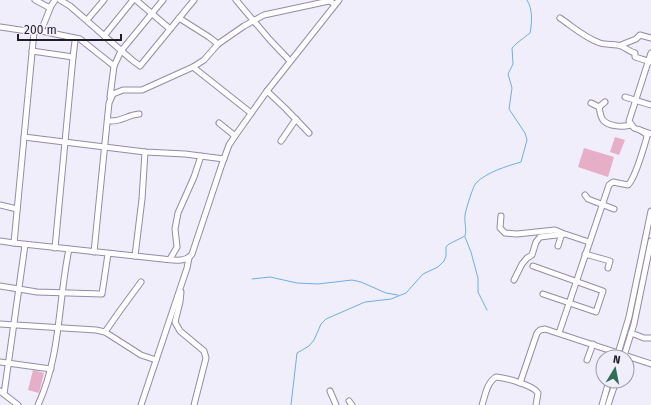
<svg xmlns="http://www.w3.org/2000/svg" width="651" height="405" font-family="'Fira Sans',sans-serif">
	<rect width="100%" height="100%" fill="#f1eefb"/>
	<g fill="#e6afc7">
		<polygon points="615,137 625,140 619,155 610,152"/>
		<polygon points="584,148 614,157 608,177 578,167"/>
		<polygon points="33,370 44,373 39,393 28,390"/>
	</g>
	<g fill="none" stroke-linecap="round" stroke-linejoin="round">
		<g stroke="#6daee5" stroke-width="1">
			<polyline points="465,237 471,252 478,278 478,292 487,310"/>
			<polyline points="252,279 270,277 297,283 318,284 352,280 361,282 386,293 398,295"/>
			<path d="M291,405L297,353L309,346L314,340L321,324L326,319L365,302L391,299L406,293L423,274L438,267L444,261L446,256V247L449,244L465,236C467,229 464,222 465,215C466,209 473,186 476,183C487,172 507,166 521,162L527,140L525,133L509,109L512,88L508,74L513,64L512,48L517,43L530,33C532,23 533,9 527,0"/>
		</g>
		<g stroke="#948ba9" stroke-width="7">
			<g id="minor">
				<polyline points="35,0 50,8"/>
				<polyline points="60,0 70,6 132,60 140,66 194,0"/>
				<polyline points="136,0 170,29"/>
				<polyline points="236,0 270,40 290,61"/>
				<polyline points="179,18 209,37 218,44"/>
				<path d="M560,18C573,27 585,38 600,43C606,45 617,44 621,46C626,48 630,52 635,53V57L651,62"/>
				<polyline points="87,20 104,0"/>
				<polyline points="0,27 34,32 41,31 80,39 114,66 110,97"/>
				<polyline points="41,31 51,6 55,0"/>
				<polyline points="104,36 133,0"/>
				<polyline points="621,45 636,39 640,35 651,38"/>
				<polyline points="32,51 73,57"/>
				<polyline points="651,53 629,121 634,128 651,134"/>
				<polyline points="114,66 121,51 163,0"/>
				<polyline points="193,67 251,113"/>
				<polyline points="267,91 286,109 309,133"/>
				<polyline points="625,97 651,105"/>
				<path d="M591,103L599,107C600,111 600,116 603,120C609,127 623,127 631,125"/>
				<polyline points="599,107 605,102"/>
				<path d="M108,121C123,122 126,115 139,114"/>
				<polyline points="219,123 235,136"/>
				<polyline points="24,137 145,152 185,154 224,159"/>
				<polyline points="281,141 296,119"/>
				<polyline points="585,195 588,199 614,209"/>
				<polyline points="0,205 17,209"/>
				<polyline points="501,216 500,228 505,233 517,234 555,230 562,233 558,246"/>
				<path d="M0,241L14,243L163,259C173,260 186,263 192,254L222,164L229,145L235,136L267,91L339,0"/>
				<polyline points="14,243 34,32"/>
				<polyline points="55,248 73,57 75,41 74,38"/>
				<polyline points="94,252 109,103 113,94 123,90 142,90 193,67 204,60 218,44 244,26 264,15 329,1 335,4"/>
				<polyline points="585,254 610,261 608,268"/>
				<polyline points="135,256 142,199 145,152"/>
				<polyline points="170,259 177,247 175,229 178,213 194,177 201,156"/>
				<polyline points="533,266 603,291 596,312 543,294"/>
				<polyline points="514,280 522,264 527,258 532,255 536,242 540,237 565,234 589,242"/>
				<polyline points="0,286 37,292 102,294 108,254"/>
				<polyline points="181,292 180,302 175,322 180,331 204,351 206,358 194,405"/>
				<polyline points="0,324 96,330 105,332 141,355 156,360"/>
				<polyline points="105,332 119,312 141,282"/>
				<path d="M559,333L609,185L613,182L628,185C636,177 643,149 647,137L646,134L640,130"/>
				<polyline points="631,333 644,338 651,338"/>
				<polyline points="624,356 634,324 651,241"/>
				<polyline points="617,357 629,317 651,211"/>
				<polyline points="587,360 593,344"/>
				<polyline points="0,362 51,369"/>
				<polyline points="520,383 537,333 540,330 545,329 651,364"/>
				<polyline points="0,391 18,405"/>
				<polyline points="330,391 336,405"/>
				<polyline points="4,394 25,245"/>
				<polyline points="349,401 352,405"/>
				<path d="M38,405C61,355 58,302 69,249"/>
				<polyline points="141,405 187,268 189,258"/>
				<path d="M482,405C485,396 487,382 496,377C506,378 533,385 538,393L536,405"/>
				<polyline points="602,405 609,381"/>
				<polyline points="608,405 616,381"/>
			</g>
		</g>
		<use href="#minor" stroke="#fff" stroke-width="5"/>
	</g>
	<g transform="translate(615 369) rotate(10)"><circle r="19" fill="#f1eefb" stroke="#9d9aa7"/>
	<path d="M0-3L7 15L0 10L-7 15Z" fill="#326d57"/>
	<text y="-6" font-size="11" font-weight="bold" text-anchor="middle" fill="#201c28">N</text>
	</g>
	<path d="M18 34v6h103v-6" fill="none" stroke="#201c28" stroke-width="2"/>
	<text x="24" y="34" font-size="12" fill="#201c28" stroke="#f1eefb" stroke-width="3" paint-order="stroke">200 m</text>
</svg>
